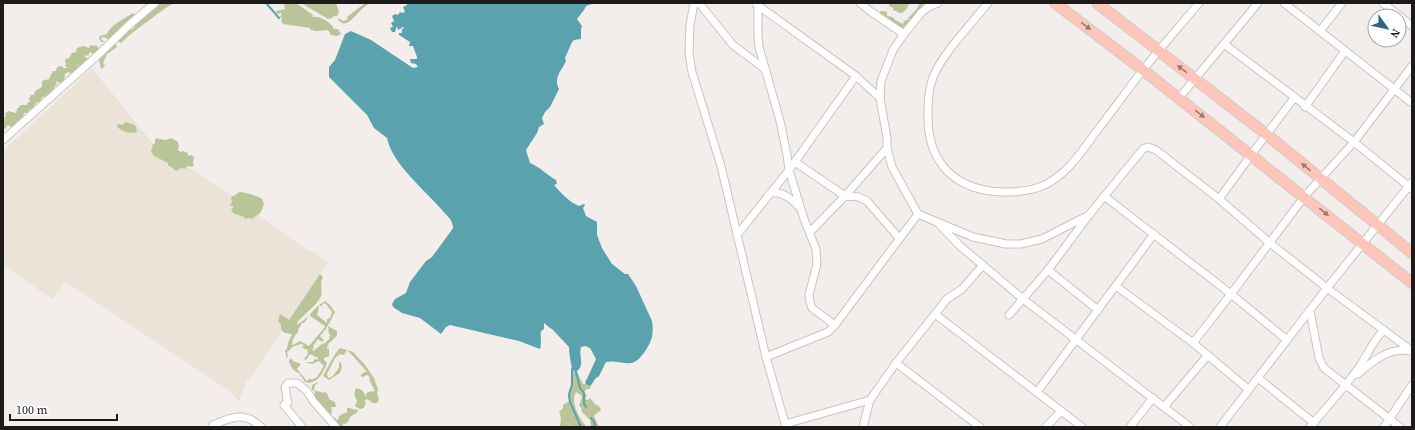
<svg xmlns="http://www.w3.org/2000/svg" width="1415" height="430" font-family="'Source Serif 4',serif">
	<rect width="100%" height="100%" fill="#f3eeeb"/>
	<polygon fill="#ebe2d8" points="92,68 153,144 232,196 309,251 311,252 312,251 328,262 249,380 247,380 239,402 231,392 66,282 52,299 3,264 3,151"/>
	<g fill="#b9c598">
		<path d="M161,3H175C167,6 162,11 156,15C144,24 131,33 121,43L116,41L125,33L127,34L128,31L133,29L139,20L152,8Z"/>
		<path d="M286,3H296L313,15L312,17C320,15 332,23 334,29H338L341,34L337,36L331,35L328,30L316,31L311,30L310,28L283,24L281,21L282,19L280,17L282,13L277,14L276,11L285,9L284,5Z"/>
		<polygon points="301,3 336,3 339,12 337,16 334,16 332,18 328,19"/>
		<path d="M365,3H370C367,5 364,7 362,9C355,15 345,32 337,18L344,21L348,19L347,17Z"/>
		<path d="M889,3H909C908,7 905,13 900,13L893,10V8L889,6Z"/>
		<polygon points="920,3 924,3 919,12 903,28 901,28 879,13 881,11 887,12 887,16 893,17 895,20 903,24 904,21 910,19 910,18 908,19 907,19 916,10"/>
		<path d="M133,13L135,15L119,30L117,34H115L114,36L109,40L104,37L101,38L102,40L105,42H101L99,38L100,36L107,34C110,25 124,19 133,13Z"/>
		<polygon points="115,43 117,47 107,54 103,63 105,65 102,69 101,68 99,61 100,58"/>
		<polygon points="91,45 97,46 100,50 94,54 89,52 89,55 84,56 87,58 87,60 84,61 84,63 80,66 77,65 81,68 73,74 68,72 65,74 64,81 60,83 56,81 57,84 54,87 55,88 54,91 50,93 48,96 42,97 41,100 39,102 37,102 32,109 30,109 27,113 24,113 23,117 18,122 17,122 12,127 8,125 5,129 3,128 3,120 5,120 3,119 6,116 5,114 8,111 16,113 17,109 21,105 27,105 27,103 30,102 29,99 31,95 34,95 35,91 42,87 42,81 49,79 53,71 56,71 57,67 61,66 64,68 68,68 65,66 66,64 65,61 66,58 68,59 72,53 76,52 77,48 84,46 89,48"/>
		<path d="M126,122C129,124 132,122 136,127L137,132C128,134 124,132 117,127L118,124L122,125Z"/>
		<polygon points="158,138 159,139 166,140 171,138 178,142 179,146 178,150 181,152 183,151 188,153 188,156 191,155 194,157 193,163 194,166 191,167 189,166 186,167 186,169 181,168 176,171 170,166 168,166 168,163 154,156 151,151 153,147 152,145 155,143 155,139"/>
		<path d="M239,192C244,192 259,196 262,199C263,200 264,204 264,206H262L263,208L260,213L252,219L249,218L245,219L244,217L233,213L231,210L234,207L230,205L232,202L231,198L232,196H234Z"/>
		<path d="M320,274L323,277C318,286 326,294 317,302V303L298,321L297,325L309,316L304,323H302L298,330V333L296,334L292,341L293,343L291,344L293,345L300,341L309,346L325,327V326L310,316V314L318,306L319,307L317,315L327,323V319L330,318L332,312L326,304L324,303L321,306L319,305L325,301L329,304L335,312C331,320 326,330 320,336L324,340L322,342L318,339L313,346L314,348L312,349L313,351L322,344L325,343L330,338L329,336H331L329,334L328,326L337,331V336L327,345H329L326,348L329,349V356L324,358V360L327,363C323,373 319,381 309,383L305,382L299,373C295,373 288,364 289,359L290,360L292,358L293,361L301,364L297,369L307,381L310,378L311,380L317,377L324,366L319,361L312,364L306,362H313L315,359L318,360V358L310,354L306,360L304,359L308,354L307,349H304L302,347L304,345L301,344L292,347L289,351L288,350L287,354L288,356L287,359L285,350L287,349L288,343L292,334L284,333L281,329V325L278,321L280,314L289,320Z"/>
		<polygon points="340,348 353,352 365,365 374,378 378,390 377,393 379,400 377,403 373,403 367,399 364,401 366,402 364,408 360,409 355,406 357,401 354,394 356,388 362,390 367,398 366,394 368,392 375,391 370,381 369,376 367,375 363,377 360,376 364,372 367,372 353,356 347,350 344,355 340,354 335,358 327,374 328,378 332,377 339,368 339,363 340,361 342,367 340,373 329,380 323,376 335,354"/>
		<path d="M572,369L577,372L583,384H585V381L586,379V384L589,386L592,384L590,388L591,389H587L584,392L587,396L585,399L588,400L590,398L596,405H599L598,407H600L601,411L598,412L594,416L599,427H591L590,420L582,412L581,407L579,406L582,396L576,392C570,402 580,420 587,427H572L569,425L568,427H560L561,418L559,412L563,408V405L569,401L568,393L572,383Z"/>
		<path d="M318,382V383L315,385L314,390L324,393L325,391L328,395L329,399L335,402L336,407H331L332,411L331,415C326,409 320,404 314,398L315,391L312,390V385Z"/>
		<polygon points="347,408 350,408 355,410 357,409 358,411 355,414 351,416 347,423 344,424 342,423 344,427 341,427 332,418 336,418 336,419 338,420 339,416 344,413 347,413"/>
	</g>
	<path fill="#5aa3ae" d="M407,3H595L586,6L584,10L577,19L582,26L581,29V39L574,40L572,42L565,58L566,61C562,70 553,78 559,89L550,107L545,112L542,118L544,124L539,127L537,133L526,150L530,163C540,167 547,175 556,180L557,184L554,185C562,194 568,201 579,206L584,204L585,205L583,208L586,216L597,222V235L602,248L612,264L625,274H628L636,286L652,321C653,326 653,331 652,337C650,345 640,362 631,363C623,364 614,360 606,362L599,376L595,379L592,384L589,386L586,384V381L596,359L590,348L585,346L581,347C578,357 586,365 576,372L572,369C571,362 569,355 569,347L552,329L550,328L544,323V329L541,331C540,336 542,342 540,349L519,341L450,325L446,327L441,334L420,318L402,313L393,307L392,304L395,299L406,293L410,282L426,261L432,257L451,231L453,228C453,220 447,216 442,210C425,190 392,164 387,138L374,128L367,115L329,77V67L335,60L345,34L351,31L371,40L413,68L418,67L416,64L411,63L410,59H417V57L413,46H409L410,42L399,35V33H402V29L404,28L403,27L398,30L397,26L395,32H392L390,28L393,27L391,23L394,21L392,16L395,14L398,15L400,12L402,13L405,12L403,7L407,5Z"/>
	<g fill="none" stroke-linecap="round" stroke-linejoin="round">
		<g stroke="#5aa3ae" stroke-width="2">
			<polyline points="266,3 279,18"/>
			<polyline points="572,369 572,385 569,395 570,402 581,427"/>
			<polyline points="576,372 580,388 584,393 584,404 586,407"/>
			<polyline points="591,418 594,422 595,427"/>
		</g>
		<g stroke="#c8c4c0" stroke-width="9">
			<g id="minor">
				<polyline points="694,3 690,25 689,53 692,72 721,166 766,357 786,427"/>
				<polyline points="699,3 733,45 766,70"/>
				<polyline points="860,3 874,14 904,34"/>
				<polyline points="938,3 928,7 921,13 904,34 893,50 881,81 880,98 887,138 887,148 892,167 918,214 973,237 1006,244 1021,244 1042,239 1087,216"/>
				<path d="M988,3C972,23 936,60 931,84C928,94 928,104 928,114C927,163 955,191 1004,192C1016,192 1031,191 1042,186C1067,176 1084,148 1099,128C1114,109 1128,89 1143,70C1161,47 1180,26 1199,3"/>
				<polyline points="1284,3 1412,103"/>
				<polyline points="1383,3 1412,26"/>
				<polyline points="756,4 856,76 880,98"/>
				<polyline points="758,6 758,36 759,47 780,121 787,155 789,170 804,219 816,249 817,264 809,295 810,302 812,308 835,325"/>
				<polyline points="1320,31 1342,3"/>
				<polyline points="1224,44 1354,142 1412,189"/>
				<polyline points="1179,98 1258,3"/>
				<polyline points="1305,107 1345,51"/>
				<polyline points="3,140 98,55 129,25 155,3"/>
				<polyline points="795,162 845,196 859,197 867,201 899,238"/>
				<path d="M769,194C781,189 792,199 800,208"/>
				<polyline points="1104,196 1231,294 1287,340"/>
				<polyline points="1219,199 1251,155 1294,98"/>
				<polyline points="938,223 960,246 1023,299 1190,427"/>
				<polyline points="810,232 845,196 887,148"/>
				<polyline points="737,235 789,170 856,76"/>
				<polyline points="1048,270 1098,310"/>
				<polyline points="1116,286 1193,343 1248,389"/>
				<polyline points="1310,311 1319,358 1324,368 1400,427"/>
				<polyline points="935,314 1082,427"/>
				<polyline points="1009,315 1048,270 1089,215 1143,149 1148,147 1156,150 1219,199 1270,243 1327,288 1412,351"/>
				<polyline points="1193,343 1231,294 1304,197 1354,142 1412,66"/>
				<polyline points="766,357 828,332 835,325 918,214"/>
				<polyline points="896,363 980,427"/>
				<path d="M1358,374C1372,361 1390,347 1410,351"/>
				<polyline points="1258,378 1314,423"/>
				<polyline points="1037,392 1154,234"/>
				<polyline points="1164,407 1208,355"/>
				<polyline points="785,424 870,400 896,363 947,299 962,289 983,265"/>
				<path d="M212,427L213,425C231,417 245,411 261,427"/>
				<path d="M302,427L284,405L288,402C285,396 287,393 285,387L288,383H297L307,391L313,401L336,427"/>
				<polyline points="863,427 870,400"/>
				<polyline points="1046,427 1061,411"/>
				<polyline points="1130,427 1153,398"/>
				<polyline points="1220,427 1327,288 1412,182"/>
				<path d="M1310,427C1327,407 1345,387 1360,366C1368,354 1373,340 1384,330"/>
				<polyline points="1384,427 1412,385"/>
			</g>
		</g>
		<g stroke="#cdcdcd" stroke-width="12">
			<g id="primary">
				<polyline points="1055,3 1143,70 1412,283"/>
				<polyline points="1097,3 1266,134 1412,253"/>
			</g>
		</g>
		<use href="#minor" stroke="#fff" stroke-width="7"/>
		<use href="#primary" stroke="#fec6b9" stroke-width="10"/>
	</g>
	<defs><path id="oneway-solid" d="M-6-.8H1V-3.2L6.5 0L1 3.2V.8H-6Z"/></defs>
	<g fill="#997971">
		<use href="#oneway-solid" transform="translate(1086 26) rotate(37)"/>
		<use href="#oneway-solid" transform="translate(1182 69) rotate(-143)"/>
		<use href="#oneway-solid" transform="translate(1200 114) rotate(38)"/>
		<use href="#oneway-solid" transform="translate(1306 167) rotate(-141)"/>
		<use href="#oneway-solid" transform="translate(1324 212) rotate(39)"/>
	</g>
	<rect width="1415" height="430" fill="none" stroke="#1d1b1a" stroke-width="8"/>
	<g transform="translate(1387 28) rotate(123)"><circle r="19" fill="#ffffff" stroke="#a5a4a3"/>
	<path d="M0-3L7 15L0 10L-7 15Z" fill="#2f637f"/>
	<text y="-6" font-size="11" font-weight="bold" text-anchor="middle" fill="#1d1b1a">N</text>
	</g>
	<path d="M10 414v6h107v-6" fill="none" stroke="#1d1b1a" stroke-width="2"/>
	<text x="16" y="414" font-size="12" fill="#1d1b1a" stroke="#ffffff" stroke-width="3" paint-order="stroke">100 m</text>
</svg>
